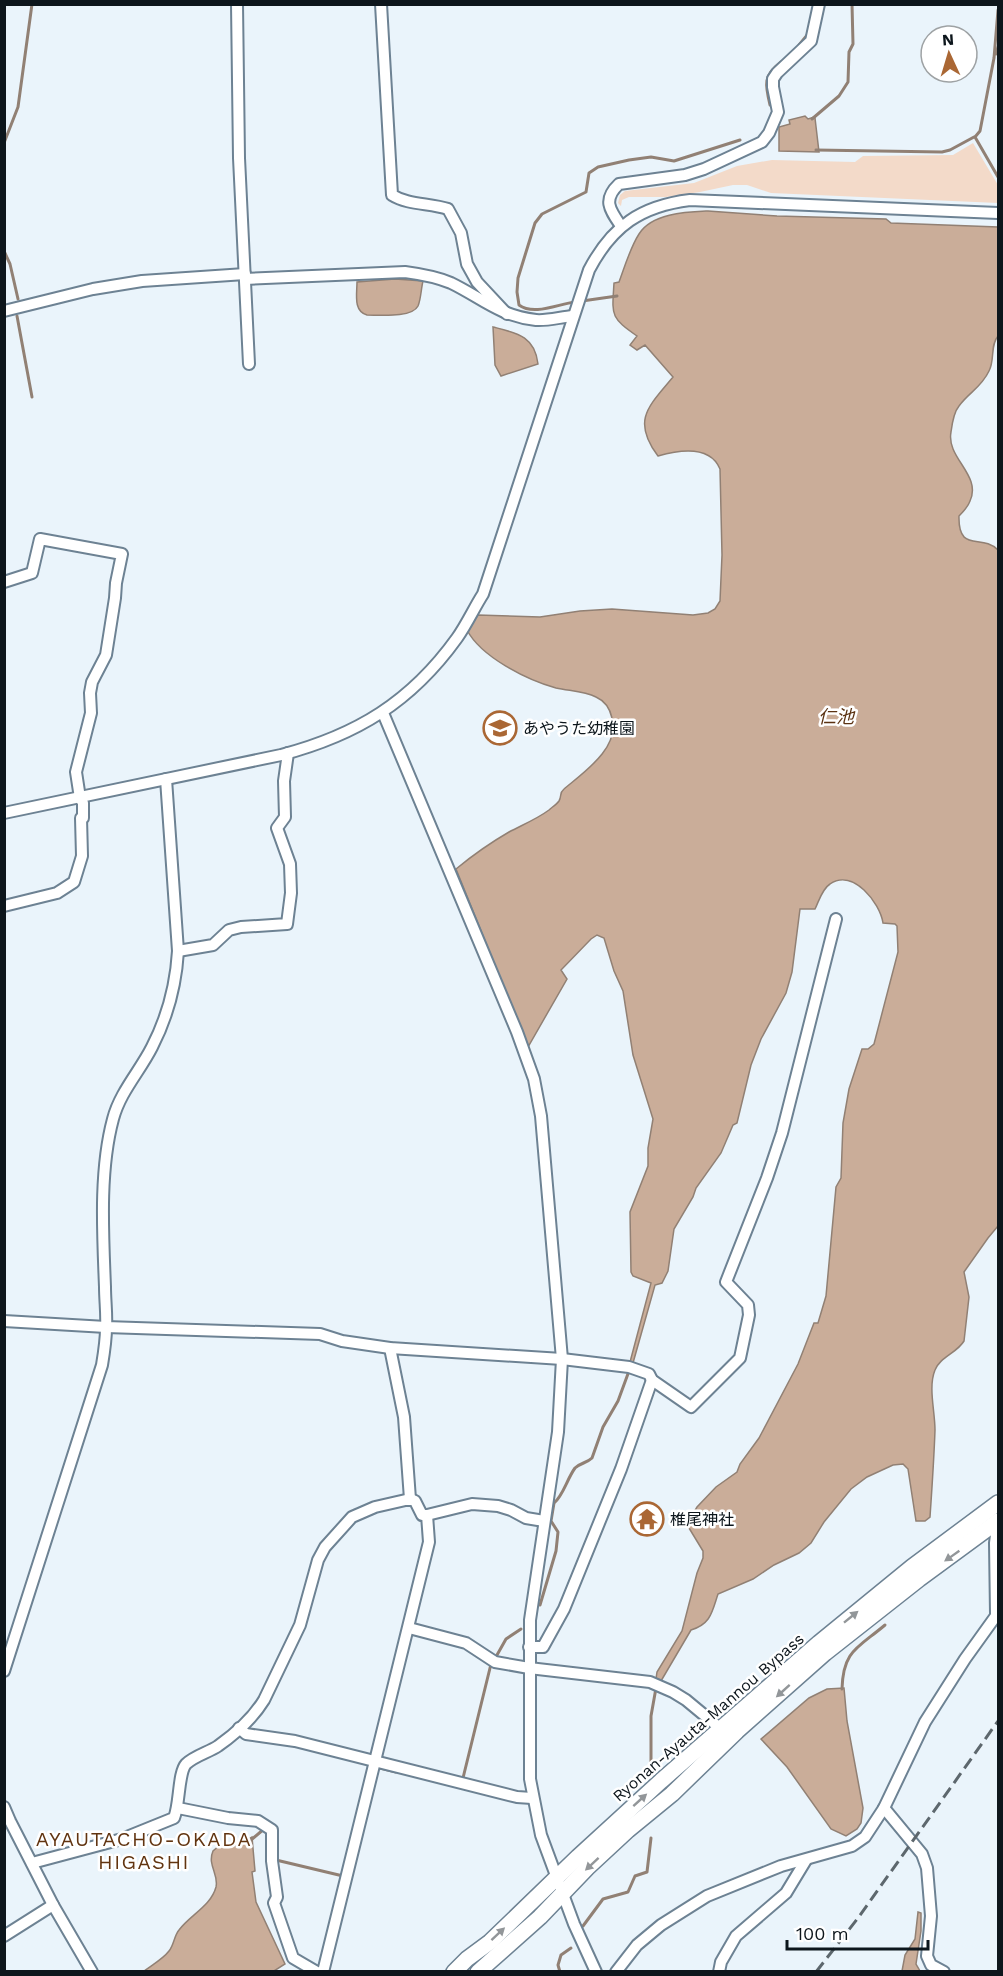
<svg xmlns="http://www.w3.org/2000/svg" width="1003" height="1976" font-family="'Work Sans','Noto Sans JP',sans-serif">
	<rect width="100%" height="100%" fill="#eaf4fb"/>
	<polygon fill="#f3dac9" points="973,143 998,185 998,203 771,193 747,185 733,185 700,192 666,197 629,197 622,200 621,206 618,203 620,195 625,191 694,183 737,166 772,160 855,162 863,156 953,155"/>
	<g fill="#caad99" stroke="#918074" stroke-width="1.5">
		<polygon points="805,116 808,119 814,117 815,118 819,152 779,151 779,127 790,124 789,120"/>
		<path d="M708,211L777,216L886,219L891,223L998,227V336C990,345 995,360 989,371C981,388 969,392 959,406C954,412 952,424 951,432C946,458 982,475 970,501C968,507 963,512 959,516C958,554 982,533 998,550V1226L988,1238L964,1272L969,1297L964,1341C957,1353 940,1357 935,1370C928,1387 935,1411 935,1430C934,1459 932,1488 930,1517L925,1521H916L908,1469L903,1464L893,1465L867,1477L851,1489L824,1522L811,1543L799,1553L774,1565L753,1579L718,1594C712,1612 711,1624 691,1630L661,1681L656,1679L657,1672L682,1631L697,1573L703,1558V1551L689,1528L690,1519L697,1507L716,1487L737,1472L740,1464L759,1438L798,1364L814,1323H818L826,1296L836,1187L841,1178L843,1123L849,1089L862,1049H868L874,1044L898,952L897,926L895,924L883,923C880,903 853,868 830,884C822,889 819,901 815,909H800L792,972L786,993L761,1039L751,1065L737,1123L733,1125L721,1153L696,1188L693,1197L674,1229L668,1271L662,1283L655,1285L633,1363L630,1362L651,1283L633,1276L631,1272L630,1212L648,1166V1148L653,1119L633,1055L623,991L614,971L604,938L597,935L591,939L561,970L567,979L528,1047L456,869C473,855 490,843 509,832C522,825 537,819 549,810C551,808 557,804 559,801C562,796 559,793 564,789C584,772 620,748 612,718C610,709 605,701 596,697C584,691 569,691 556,688C527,680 481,657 467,630L478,615L540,617L580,611L612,609L693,615L708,613L715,609L720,601L722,555L720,469C710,445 679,450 658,456C631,420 649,406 673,377L645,345L637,350L630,345L637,336C610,317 612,316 614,283L619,282C625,266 630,248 639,234C652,213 687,212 708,211Z"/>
		<path d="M395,279L423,281C421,289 421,299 418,306C412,318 380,315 367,315C353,311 357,294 357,282Z"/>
		<path d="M493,327C517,333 535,336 538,364L501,376L495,365Z"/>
		<polygon points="844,1688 847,1721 863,1808 861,1823 857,1829 846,1836 831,1829 787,1767 761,1739 809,1698 827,1689"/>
		<path d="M252,1837L255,1871L252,1872L256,1902L285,1964L274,1971H144C152,1965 163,1959 169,1951C174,1945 174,1936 179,1930C190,1915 211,1906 216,1887C219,1874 207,1865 213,1851L219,1846H237Z"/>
		<polygon points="918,1912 921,1913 921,1931 916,1964 920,1971 902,1971 905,1955 915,1939"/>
	</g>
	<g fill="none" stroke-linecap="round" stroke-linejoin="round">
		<g stroke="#918074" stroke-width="3">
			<polyline points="998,10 994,58 980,131 975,137 998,177"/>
			<polyline points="799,45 808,34"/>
			<polyline points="996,54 998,47"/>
			<path d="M770,105C765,84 763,76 781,62"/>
			<polyline points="812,119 839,96 848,82 849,52 853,44 852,4"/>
			<polyline points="4,143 18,107 32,4"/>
			<polyline points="816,150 942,152 950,150 974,137"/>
			<polyline points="4,251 10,264 18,299"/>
			<polyline points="582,301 617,296"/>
			<path d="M575,302C558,304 534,316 519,305L517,292L518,278L535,223L542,214L586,192L589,173L598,167L629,160L651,157L674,161L740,140"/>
			<polyline points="17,316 32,397"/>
			<path d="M540,1605L556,1551L558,1532L551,1521L554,1503C563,1496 567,1479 575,1468C580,1463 587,1463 592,1458L603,1427L618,1401L629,1371"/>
			<polyline points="497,1655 506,1639 521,1629"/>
			<path d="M842,1689C843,1650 858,1648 885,1625"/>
			<polyline points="651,1764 651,1716 656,1688"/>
			<polyline points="380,1768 396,1772"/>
			<polyline points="463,1778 491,1664"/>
			<polyline points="251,1840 264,1829 265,1830"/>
			<polyline points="276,1860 343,1876 343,1874"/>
			<polyline points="583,1926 603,1899 628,1892 635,1876 647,1872 651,1838"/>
			<polyline points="560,1972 558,1965 561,1955 571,1948"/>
		</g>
		<g stroke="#6d8293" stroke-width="14">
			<g id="minor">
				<polyline points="237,4 239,158 249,364"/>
				<path d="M381,4L392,195C408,205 430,203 448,209L461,233L467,264L477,282L507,314"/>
				<path d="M621,226C610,210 602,200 619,184L685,175L704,169L762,142L769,133L778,112L773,87V79L777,73L811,41L819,4"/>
				<path d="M245,279L405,272C420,274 437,277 451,283C482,298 499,316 536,320C547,321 561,317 573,316"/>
				<polyline points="4,311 93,289 142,281 245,274"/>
				<polyline points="4,582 32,573 40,539 122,554 116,583 115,598 106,655 92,682 90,693 91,713 76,772 80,798 83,803 83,818 81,818 82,856 74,882 57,893 4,906"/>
				<polyline points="383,713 517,1032 534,1079 541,1116 562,1359 558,1432 530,1620 530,1779 541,1835 574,1924 596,1972"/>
				<path d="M4,813L281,755C357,735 411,702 457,638C467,624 474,608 483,594L589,270C612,226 641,206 690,200L998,213"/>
				<polyline points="178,951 213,945 229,930 241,927 287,924 291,893 290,864 277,828 285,817 284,781 288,753"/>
				<polyline points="4,1321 106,1327 320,1334 342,1341 390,1348 562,1359 629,1367 649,1374 652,1380 691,1407 740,1358 749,1315 748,1305 726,1282 767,1178 782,1133 836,919"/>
				<polyline points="390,1348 404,1417 410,1499"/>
				<polyline points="427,1515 472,1504 498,1506 511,1510 526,1518 544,1521"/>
				<polyline points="996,1614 995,1543 998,1519"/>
				<polyline points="409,1628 466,1643 495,1662 529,1668 650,1682 673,1692 686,1700 721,1729"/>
				<polyline points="529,1647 543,1647 564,1609 621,1469 652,1380"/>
				<path d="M4,1671L102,1365C104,1353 106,1340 106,1328C107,1315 105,1301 105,1287C103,1234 99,1171 113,1119C120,1092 140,1071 152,1047C168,1016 176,985 178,951L166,779"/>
				<polyline points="239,1728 246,1734 295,1741 517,1797 532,1798"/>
				<polyline points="4,1807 10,1821 53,1905 92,1972"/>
				<polyline points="178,1808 228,1818 258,1821 272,1830 272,1861 277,1897 274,1903 293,1958 317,1972"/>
				<polyline points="884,1808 922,1854 927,1868 931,1916 927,1956 931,1965 944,1972"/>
				<path d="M32,1863L122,1839L174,1818C180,1804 178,1773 186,1764C194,1756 209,1752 218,1746C235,1734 253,1718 264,1700L300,1625L318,1560L325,1547L352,1517L375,1507L410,1499L415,1501L422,1515H427L429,1542L323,1972"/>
				<polyline points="4,1936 53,1905"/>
				<polyline points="616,1972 637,1945 661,1925 707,1896 781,1866 852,1846 865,1837 884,1808 925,1722 965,1659 998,1613"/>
				<polyline points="719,1972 721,1962 736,1936 786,1893 806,1860"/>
			</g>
		</g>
		<g stroke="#6d8293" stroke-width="18">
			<g id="highway">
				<polyline points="454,1972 467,1959 490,1942 578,1857 661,1781 819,1643 912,1567 998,1503"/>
				<polyline points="478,1972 540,1917 587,1868 628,1830 672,1794 737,1731 825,1653 919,1579 998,1521"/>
			</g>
		</g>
		<use href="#minor" stroke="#fff" stroke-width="10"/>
		<use href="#highway" stroke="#fff" stroke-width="15"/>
		<polyline stroke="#5d676d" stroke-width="3" stroke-dasharray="12 6" stroke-linecap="butt" points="816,1972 858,1918 998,1721"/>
	</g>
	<defs><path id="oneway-solid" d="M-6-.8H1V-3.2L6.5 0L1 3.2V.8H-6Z" transform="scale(1.5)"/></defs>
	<g fill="#929699">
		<use href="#oneway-solid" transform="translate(952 1556) rotate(145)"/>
		<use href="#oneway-solid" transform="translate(851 1617) rotate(-39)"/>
		<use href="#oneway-solid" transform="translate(783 1691) rotate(138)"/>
		<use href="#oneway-solid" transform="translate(640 1800) rotate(-42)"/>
		<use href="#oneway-solid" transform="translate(592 1864) rotate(137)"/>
		<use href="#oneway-solid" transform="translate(498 1934) rotate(-43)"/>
	</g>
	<defs>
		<g id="school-ring" transform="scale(1.725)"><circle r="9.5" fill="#fff" stroke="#aa6734" stroke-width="1.5"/><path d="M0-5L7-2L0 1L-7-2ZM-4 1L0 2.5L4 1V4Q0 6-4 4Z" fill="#aa6734"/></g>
		<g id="temple-ring" transform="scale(1.725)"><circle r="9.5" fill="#fff" stroke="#aa6734" stroke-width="1.5"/><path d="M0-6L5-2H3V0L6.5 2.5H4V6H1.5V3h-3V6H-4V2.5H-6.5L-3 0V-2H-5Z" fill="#aa6734"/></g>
	</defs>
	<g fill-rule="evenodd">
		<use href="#school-ring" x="500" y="728"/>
		<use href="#temple-ring" x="647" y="1519"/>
	</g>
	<g text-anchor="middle" stroke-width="5" stroke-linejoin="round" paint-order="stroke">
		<g font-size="16" fill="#0d161c" stroke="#fff" text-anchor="start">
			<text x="523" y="734">あやうた幼稚園</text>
			<text x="670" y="1525">椎尾神社</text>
		</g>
		<g font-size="16" fill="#0d161c" stroke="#fff">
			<text transform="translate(708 1717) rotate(-41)" y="6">Ryonan-Ayauta-Mannou Bypass</text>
		</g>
		<g font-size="18" font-style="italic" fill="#5b3212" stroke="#fff">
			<text x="836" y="723">仁池</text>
		</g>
		<g font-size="20" letter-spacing="1.5" fill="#613410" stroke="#fff">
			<text x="144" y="1846">AYAUTACHO-OKADA<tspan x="144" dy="23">HIGASHI</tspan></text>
		</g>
	</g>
	<rect width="1003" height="1976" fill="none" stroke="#0d161c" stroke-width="12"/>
	<g transform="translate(949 54) rotate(356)"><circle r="28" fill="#ffffff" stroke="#9ea2a4" stroke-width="1.5"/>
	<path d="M0-4.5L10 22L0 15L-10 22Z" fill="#aa6734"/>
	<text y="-9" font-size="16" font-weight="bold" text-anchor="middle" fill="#0d161c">N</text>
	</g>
	<path d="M787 1940v9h141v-9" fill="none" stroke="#0d161c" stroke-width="3"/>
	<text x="796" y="1940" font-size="18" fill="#0d161c" stroke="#ffffff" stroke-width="4.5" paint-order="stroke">100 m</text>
</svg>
